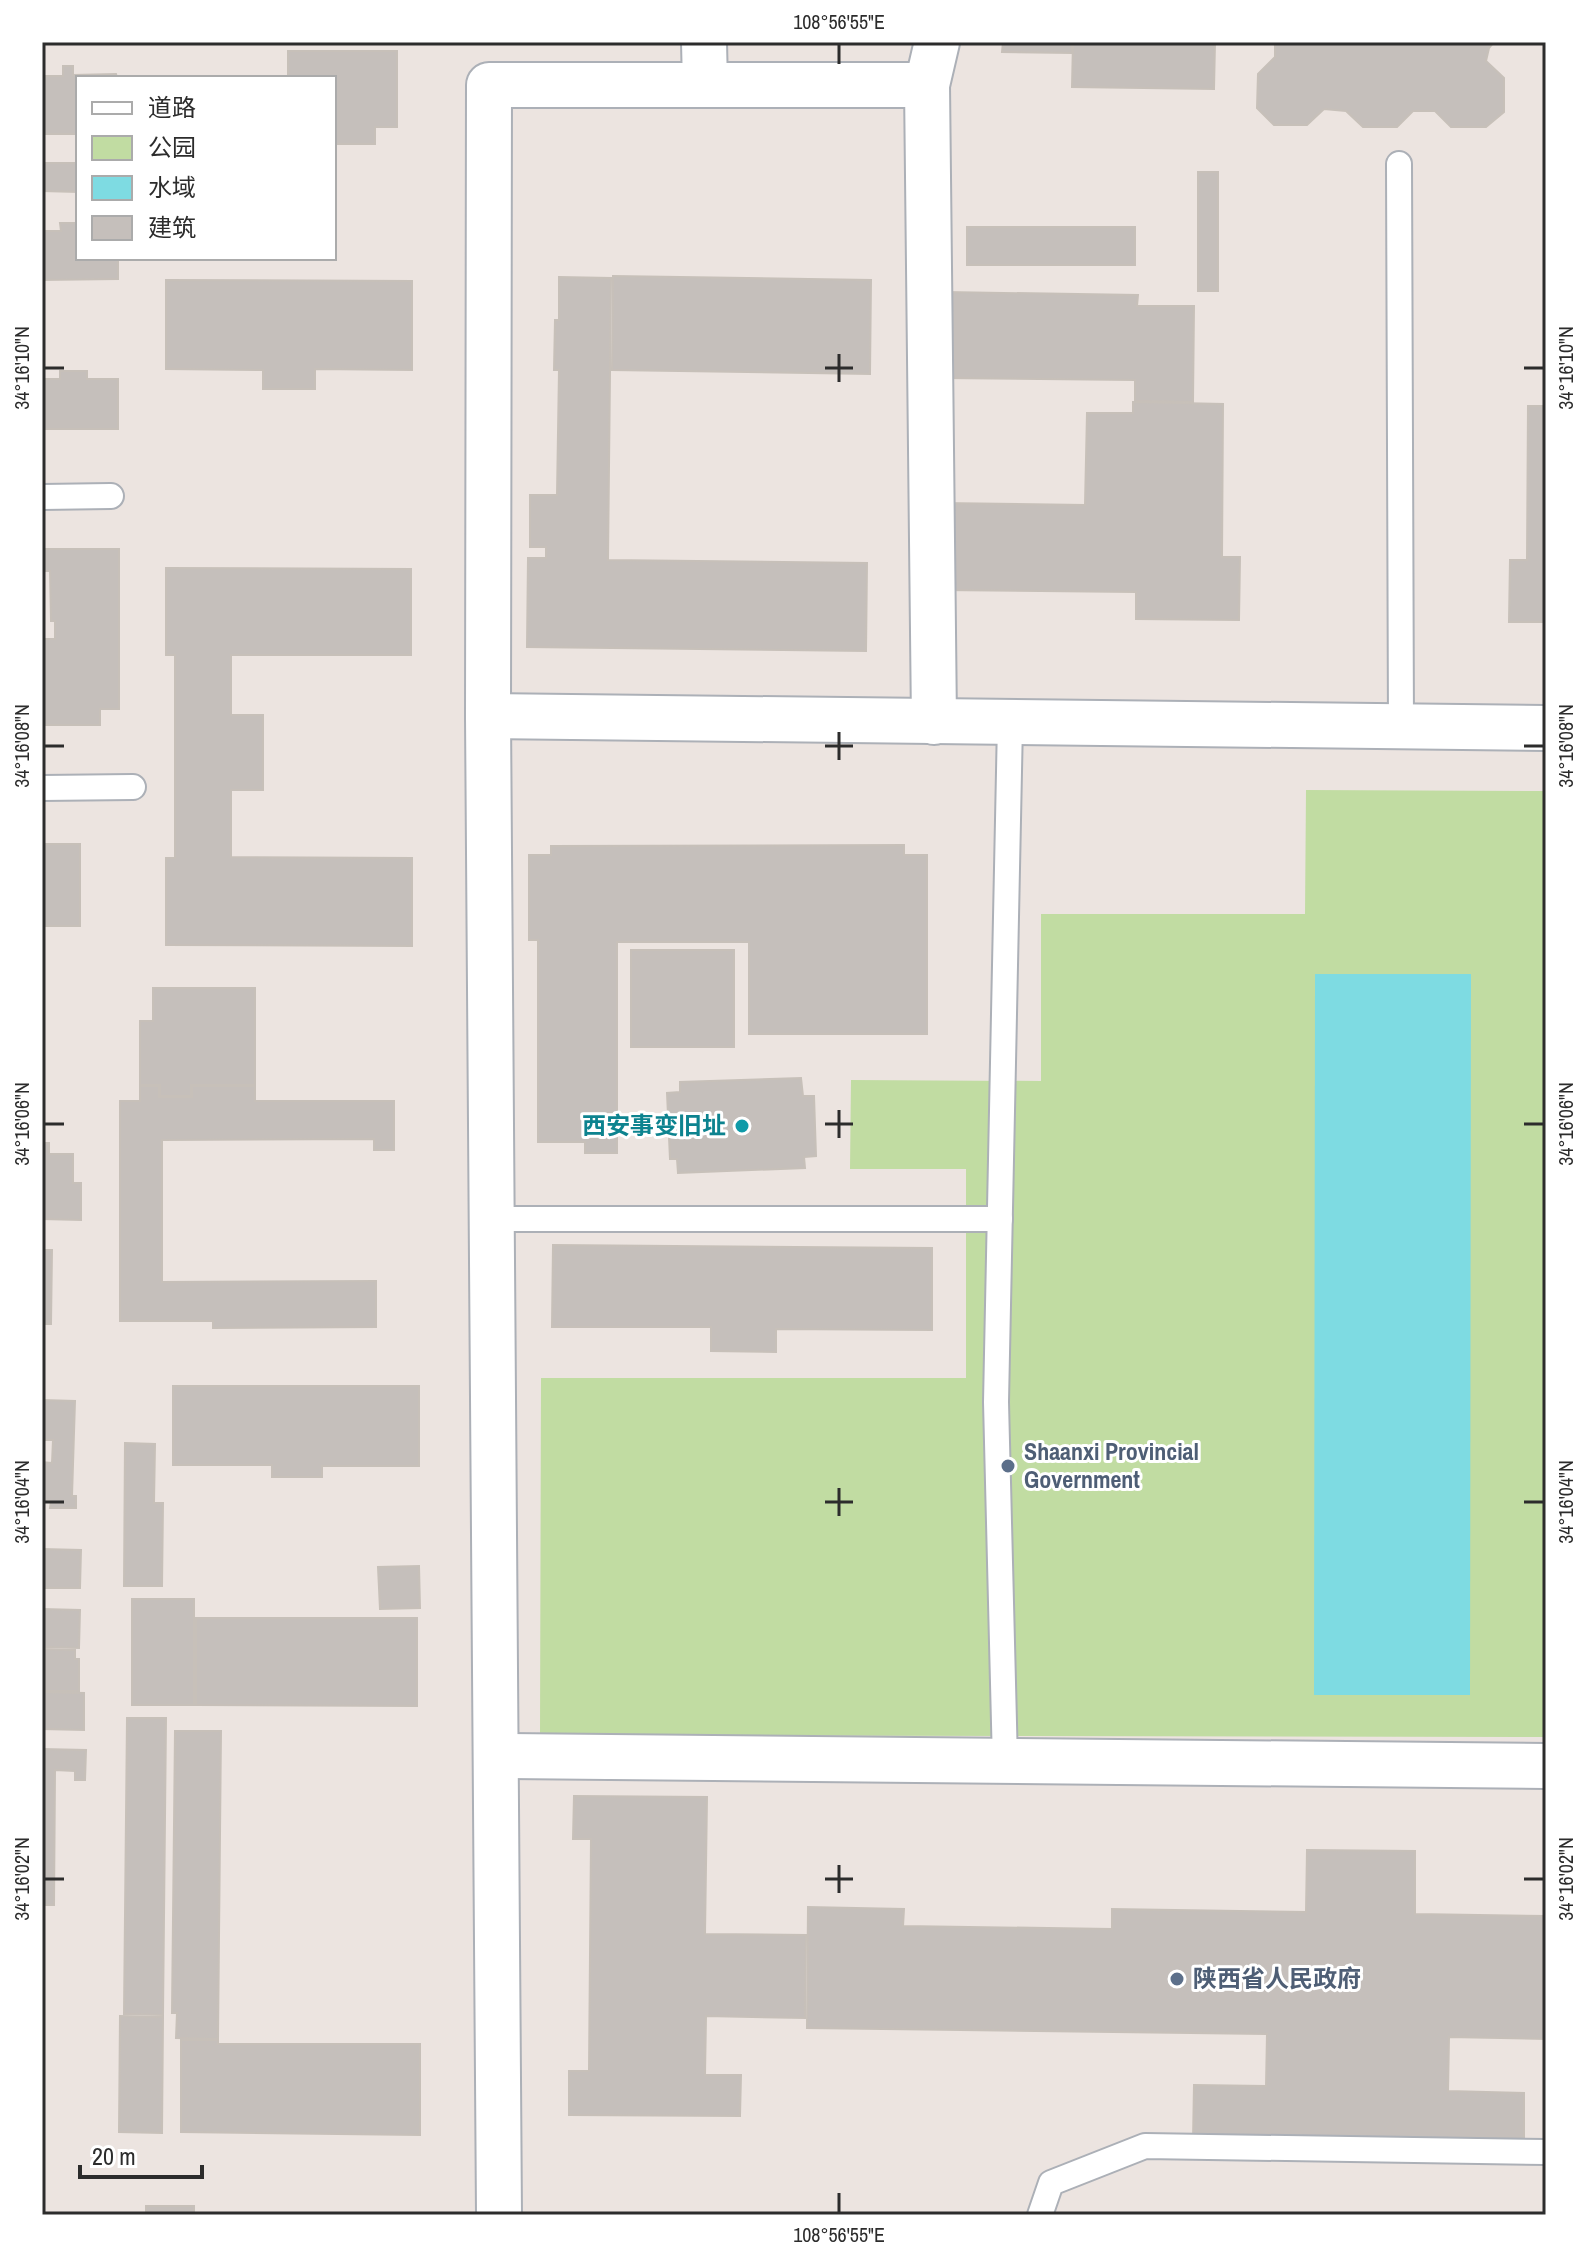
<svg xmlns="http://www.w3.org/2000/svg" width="1588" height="2257" font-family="'Archivo Narrow','Noto Sans SC',sans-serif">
	<rect width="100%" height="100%" fill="#ece4e0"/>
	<polygon fill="#c1dca2" points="1306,790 1546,791 1546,1737 540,1735 541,1378 966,1378 966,1169 850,1169 851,1080 1041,1081 1041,914 1305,914"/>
	<polygon fill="#7edbe2" points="1315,974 1471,974 1470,1695 1314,1695"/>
	<g fill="#c5bfbb" stroke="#c7c0b9" stroke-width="2">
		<polygon points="1003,42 1072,42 1072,53 1002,52"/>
		<polygon points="1073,42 1215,42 1214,89 1072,87"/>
		<polygon points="1272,42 1494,42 1489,48 1486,61 1504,78 1504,112 1486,127 1451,127 1435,111 1413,111 1397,127 1363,127 1346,111 1324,109 1307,125 1274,125 1257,108 1258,74 1275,57 1275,45"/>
		<polygon points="288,51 397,51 397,127 375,127 375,144 334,144 334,78 288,78"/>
		<polygon points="63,66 73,66 73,75 116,74 117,78 78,78 78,134 42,134 42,76 63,76"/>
		<polygon points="42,163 78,163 78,192 42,191"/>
		<rect x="1198" y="172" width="20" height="119"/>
		<polygon points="60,223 78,223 78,258 118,258 118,279 42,280 42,231 61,231"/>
		<rect x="967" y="227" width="168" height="38"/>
		<polygon points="613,276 871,280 870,374 612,370"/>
		<polygon points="559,277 611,278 608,560 867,563 866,651 527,647 528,558 546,558 546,547 530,547 530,495 557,495 559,370 554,370 555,320 559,320"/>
		<polygon points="166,280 412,281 412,370 315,369 315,389 263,389 263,370 166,369"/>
		<polygon points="945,292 1138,295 1137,306 1194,306 1193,402 1135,401 1135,380 943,378"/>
		<polygon points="60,371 87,371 87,379 118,379 118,429 42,429 42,379 60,379"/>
		<polygon points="1133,402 1223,404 1222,557 1240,557 1239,620 1136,619 1136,592 941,590 942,503 1085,505 1087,413 1133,413"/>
		<polygon points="1528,406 1546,406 1546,622 1509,622 1510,560 1527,560"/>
		<polygon points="42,549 119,549 119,709 100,709 100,725 42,725 42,639 55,639 55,621 51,621 50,571 42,571"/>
		<polygon points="166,568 411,569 411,655 231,655 231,715 263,715 263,790 231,790 231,857 412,858 412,946 166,945 166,858 175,858 175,655 166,655"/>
		<rect x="42" y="844" width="38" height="82"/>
		<polygon points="904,845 904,855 927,855 927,1034 749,1034 749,942 617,942 617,1153 585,1153 585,1142 538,1142 538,940 529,940 529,855 551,855 551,846"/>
		<rect x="631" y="950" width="103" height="97"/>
		<polygon points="153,988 255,988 255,1085 191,1085 191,1096 160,1096 160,1085 140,1085 140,1021 153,1021"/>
		<polygon points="801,1078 803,1096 814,1096 816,1156 804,1157 805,1168 678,1173 677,1159 670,1159 667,1093 680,1092 680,1082"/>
		<polygon points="140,1086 159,1086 159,1097 192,1097 192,1086 255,1086 255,1101 394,1101 394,1150 374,1150 374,1139 162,1140 162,1282 376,1281 376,1327 213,1328 213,1321 120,1321 120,1101 140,1101"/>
		<polygon points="42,1143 49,1143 49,1154 73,1154 73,1183 81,1183 81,1220 42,1219"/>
		<polygon points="553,1245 932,1248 932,1330 776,1329 776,1352 711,1351 711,1327 552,1327"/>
		<polygon points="42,1250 52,1250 51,1324 42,1324"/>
		<polygon points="173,1386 419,1386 419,1466 322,1466 322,1477 272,1477 272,1465 173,1465"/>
		<polygon points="42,1400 75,1401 72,1496 76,1496 76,1508 50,1508 51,1501 42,1501 42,1462 52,1463 53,1440 42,1440"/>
		<polygon points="125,1443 155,1444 154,1503 163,1503 162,1586 124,1586"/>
		<polygon points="42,1549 81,1550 80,1588 42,1588"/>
		<polygon points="419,1566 420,1608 380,1609 378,1567"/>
		<rect x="132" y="1599" width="62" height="106"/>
		<polygon points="42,1609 80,1610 79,1648 42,1647"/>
		<polygon points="196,1618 417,1618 417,1706 196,1705"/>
		<polygon points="42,1649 75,1650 75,1659 79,1659 79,1691 42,1691"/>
		<polygon points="42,1692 84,1693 84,1730 42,1729"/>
		<polygon points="127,1718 166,1718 163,2015 124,2014"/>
		<polygon points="175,1731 221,1731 218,2039 176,2038 177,2013 172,2013"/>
		<polygon points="42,1749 86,1750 85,1780 75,1780 75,1771 55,1770 54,1905 42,1905"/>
		<polygon points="574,1796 707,1797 705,1934 806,1935 805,2018 706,2016 705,2075 741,2075 740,2116 569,2115 569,2071 589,2071 591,1839 573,1839"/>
		<polygon points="1307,1850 1415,1851 1415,1914 1546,1916 1546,2039 1449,2037 1448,2091 1524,2093 1524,2146 1193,2141 1194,2085 1266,2086 1267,2034 807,2028 808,1907 904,1909 903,1926 1112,1929 1112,1909 1306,1912"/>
		<polygon points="120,2016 163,2017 162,2133 119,2132"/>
		<polygon points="181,2040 218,2040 218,2044 420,2044 420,2135 181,2132"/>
		<polygon points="146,2206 194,2206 194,2213 415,2215 42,2215 42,2213 146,2214"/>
	</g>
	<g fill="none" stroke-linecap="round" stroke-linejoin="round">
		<g stroke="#acb0b7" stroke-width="28">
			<g id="lane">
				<polyline points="1399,164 1401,726"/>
				<polyline points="42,497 111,496"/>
				<polyline points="42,788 133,787"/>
				<polyline points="492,1219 1000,1219"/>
				<polyline points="1005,1763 996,1402 1010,723"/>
				<polyline points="1040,2215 1051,2183 1145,2146 1546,2152"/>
			</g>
		</g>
		<g stroke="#acb0b7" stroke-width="48">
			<g id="street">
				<polyline points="704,42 705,85"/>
				<polyline points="488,716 1546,728"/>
				<polyline points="934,722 927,85 937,42"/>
				<polyline points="496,1756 1546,1766"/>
				<polyline points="499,2215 488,716 489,85 927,85"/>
			</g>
		</g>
		<use href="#lane" stroke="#fff" stroke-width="24"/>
		<use href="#street" stroke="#fff" stroke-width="44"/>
	</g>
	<path fill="none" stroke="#2c2c2c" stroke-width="3" d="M839,44V64M839,354V382M44,368H64M825,368H853M1524,368H1544M839,732V760M44,746H64M825,746H853M1524,746H1544M839,1110V1138M44,1124H64M825,1124H853M1524,1124H1544M839,1488V1516M44,1502H64M825,1502H853M1524,1502H1544M839,1865V1893M44,1879H64M825,1879H853M1524,1879H1544M839,2193V2213"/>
	<circle fill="#0f9aa8" stroke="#fff" stroke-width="3" cx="742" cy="1126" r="8"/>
	<g fill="#5c6f8a" stroke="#fff" stroke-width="3">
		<circle cx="1008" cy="1466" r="8"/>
		<circle cx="1177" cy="1979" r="8"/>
	</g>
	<g text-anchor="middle" stroke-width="6" stroke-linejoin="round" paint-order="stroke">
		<g font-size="24" font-weight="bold" fill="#0d838f" stroke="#fff" text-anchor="end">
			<text x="726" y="1134">西安事变旧址</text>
		</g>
		<g font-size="24" font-weight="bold" fill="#4e5e75" stroke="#fff" text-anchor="start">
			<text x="1024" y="1460">Shaanxi Provincial<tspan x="1024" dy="28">Government</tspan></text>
			<text x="1193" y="1987">陕西省人民政府</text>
		</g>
	</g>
	<rect width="1588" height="2257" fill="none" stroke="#ffffff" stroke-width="88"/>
	<rect x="76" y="76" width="260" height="184" fill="#ffffff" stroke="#ababab" stroke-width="2"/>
	<rect x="92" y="102" width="40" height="12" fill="#ffffff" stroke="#ababab" stroke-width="2"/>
	<text x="148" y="116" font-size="24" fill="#2c2c2c">道路</text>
	<rect x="92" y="136" width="40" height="24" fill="#c1dca2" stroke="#ababab" stroke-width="2"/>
	<text x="148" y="156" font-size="24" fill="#2c2c2c">公园</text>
	<rect x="92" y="176" width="40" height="24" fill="#7edbe2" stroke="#ababab" stroke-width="2"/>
	<text x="148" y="196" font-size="24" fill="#2c2c2c">水域</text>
	<rect x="92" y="216" width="40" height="24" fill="#c5bfbb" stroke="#ababab" stroke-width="2"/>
	<text x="148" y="236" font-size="24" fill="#2c2c2c">建筑</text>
	<path d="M80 2165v12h122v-12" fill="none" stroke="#2c2c2c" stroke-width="4"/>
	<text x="92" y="2165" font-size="24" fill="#2c2c2c" stroke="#ffffff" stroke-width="6" paint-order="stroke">20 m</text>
	<rect x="44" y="44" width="1500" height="2169" fill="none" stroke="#2c2c2c" stroke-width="3"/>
	<g font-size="20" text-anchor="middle" fill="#2c2c2c">
		<text x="839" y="29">108°56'55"E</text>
		<text transform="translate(22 368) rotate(-90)" y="7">34°16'10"N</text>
		<text transform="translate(1566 368) rotate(-90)" y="7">34°16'10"N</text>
		<text transform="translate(22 746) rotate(-90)" y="7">34°16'08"N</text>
		<text transform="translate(1566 746) rotate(-90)" y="7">34°16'08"N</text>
		<text transform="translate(22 1124) rotate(-90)" y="7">34°16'06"N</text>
		<text transform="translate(1566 1124) rotate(-90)" y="7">34°16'06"N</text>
		<text transform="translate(22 1502) rotate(-90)" y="7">34°16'04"N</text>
		<text transform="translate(1566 1502) rotate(-90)" y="7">34°16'04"N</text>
		<text transform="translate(22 1879) rotate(-90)" y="7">34°16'02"N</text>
		<text transform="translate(1566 1879) rotate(-90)" y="7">34°16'02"N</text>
		<text x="839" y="2242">108°56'55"E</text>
	</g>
</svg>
